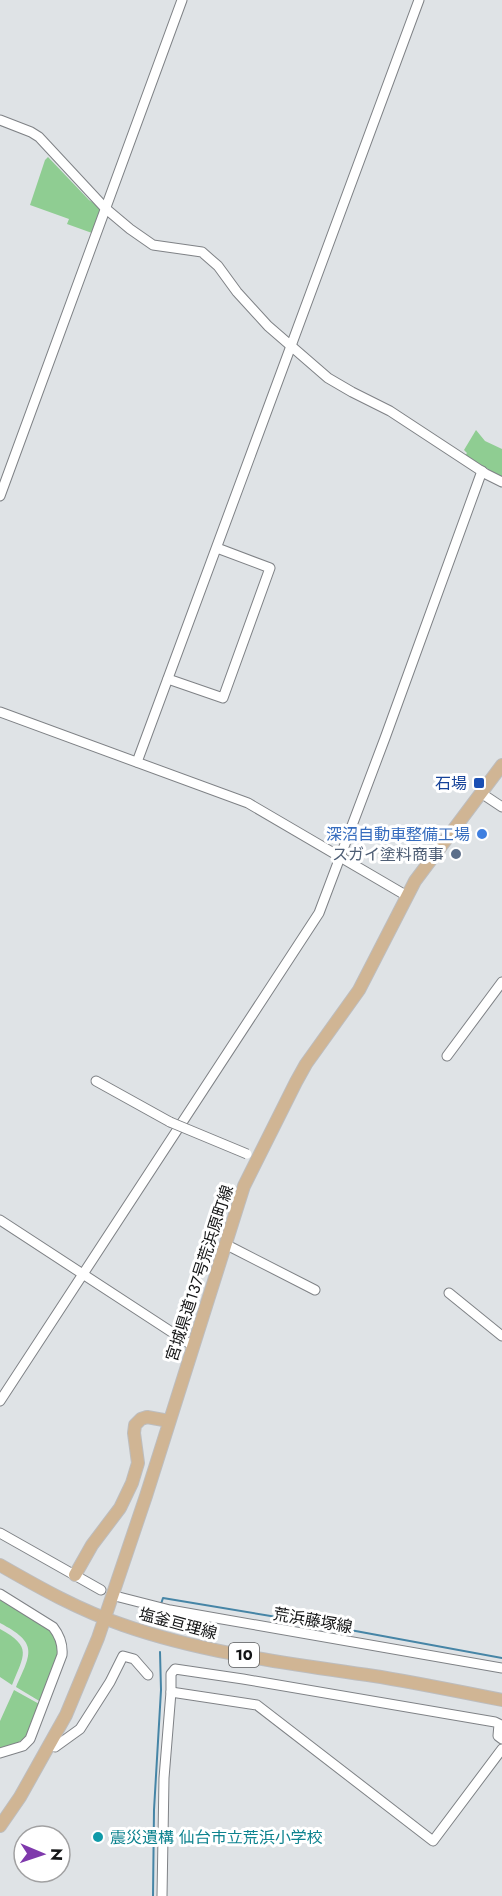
<svg xmlns="http://www.w3.org/2000/svg" width="502" height="1896" font-family="Jost,'Noto Sans JP',sans-serif">
	<rect width="100%" height="100%" fill="#dfe3e6"/>
	<g fill="#8fcd92">
		<polygon points="48,157 89,200 101,208 92,233 67,224 69,219 30,205 45,160"/>
		<polygon points="476,430 485,441 502,449 502,477 465,456 467,453 464,450"/>
		<path d="M0,1600L48,1628C69,1648 49,1679 41,1702L16,1687C32,1652 38,1643 0,1623Z"/>
		<path d="M0,1629C33,1647 24,1655 12,1685L0,1677Z"/>
		<path d="M14,1690L41,1705C30,1734 31,1739 0,1750V1721Z"/>
	</g>
	<g fill="none" stroke-linecap="round" stroke-linejoin="round">
		<g stroke="#4685a6" stroke-width="2">
			<polyline points="161,1604 163,1598 313,1623"/>
			<polyline points="159,1620 160,1610"/>
			<polyline points="323,1625 502,1658"/>
			<polyline points="153,1896 154,1810 161,1690 160,1652"/>
		</g>
		<g stroke="#7f8286" stroke-width="11">
			<g id="minor">
				<polyline points="0,120 31,132 39,137 105,208 130,229 153,245 202,252 218,266 237,292 268,326 328,378 352,392 390,411 486,474 502,482"/>
				<polyline points="0,496 182,0"/>
				<polyline points="168,679 223,698 270,568 217,548"/>
				<polyline points="0,712 248,803 407,896"/>
				<polyline points="137,762 419,0"/>
				<polyline points="481,793 502,807"/>
				<polyline points="447,1056 502,982"/>
				<polyline points="96,1081 170,1122"/>
				<polyline points="0,1220 193,1346"/>
				<polyline points="225,1244 315,1290"/>
				<polyline points="449,1293 502,1336"/>
				<polyline points="0,1401 319,913 385,738 482,471"/>
				<polyline points="0,1533 101,1590"/>
				<path d="M0,1594L53,1627C60,1636 63,1644 62,1655L30,1739L23,1746L0,1753"/>
				<polyline points="119,1597 170,1610 502,1668"/>
				<polyline points="171,1692 257,1705 433,1841 502,1749"/>
				<polyline points="50,1745 55,1747 80,1729 110,1682 123,1656 134,1659 148,1675"/>
				<polyline points="162,1896 164,1778 171,1692 171,1674 175,1669 243,1679 495,1722 499,1724 498,1736 502,1739"/>
			</g>
		</g>
		<g stroke="#bdbdbe" stroke-width="14">
			<g id="major">
				<path d="M0,1565C40,1588 79,1610 123,1625C206,1654 294,1664 381,1677C422,1684 462,1692 502,1700"/>
				<polyline points="75,1575 92,1545 120,1508 132,1483 138,1463 134,1433 135,1425 141,1419 147,1417 169,1421"/>
				<polyline points="0,1826 20,1797 66,1715 98,1638 146,1496 244,1186 296,1082 306,1064 359,990 415,881 502,765"/>
			</g>
		</g>
		<use href="#minor" stroke="#fff" stroke-width="9"/>
		<use href="#major" stroke="#d0b594" stroke-width="12"/>
		<g stroke="#7f8286" stroke-width="11" stroke-linecap="butt">
			<polyline id="minor-bridge" points="170,1122 247,1154"/>
		</g>
		<use href="#minor-bridge" stroke="#fff" stroke-width="9"/>
	</g>
	<rect fill="#1a4fb4" stroke="#fff" stroke-width="2" x="473" y="777" width="12" height="12" rx="3"/>
	<circle fill="#3f7fe0" stroke="#fff" stroke-width="2" cx="482" cy="834" r="6"/>
	<circle fill="#5c6f8a" stroke="#fff" stroke-width="2" cx="456" cy="854" r="6"/>
	<circle fill="#0f9aa8" stroke="#fff" stroke-width="2" cx="98" cy="1837" r="6"/>
	<g text-anchor="middle" stroke-width="6" stroke-linejoin="round" paint-order="stroke">
		<rect fill="#fff" stroke="#5a5b5c" stroke-width="1.5" x="229" y="1643" width="30" height="24" rx="4.5"/>
		<g font-size="15" font-weight="bold" fill="#141516">
			<text x="244" y="1660">10</text>
		</g>
		<g font-size="16" fill="#164399" stroke="#fff" text-anchor="end">
			<text x="467" y="789">石場</text>
		</g>
		<g font-size="16" fill="#366cbe" stroke="#fff" text-anchor="end">
			<text x="470" y="840">深沼自動車整備工場</text>
		</g>
		<g font-size="16" fill="#4e5e75" stroke="#fff" text-anchor="end">
			<text x="444" y="860">スガイ塗料商事</text>
		</g>
		<g font-size="16" fill="#141516" stroke="#fff">
			<text transform="translate(199 1273) rotate(-72)" y="6">宮城県道137号荒浜原町線</text>
			<text transform="translate(313 1620) rotate(10)" y="6">荒浜藤塚線</text>
			<text transform="translate(178 1623) rotate(15)" y="6">塩釜亘理線</text>
		</g>
		<g font-size="16" fill="#0d838f" stroke="#fff" text-anchor="start">
			<text x="110" y="1843">震災遺構 仙台市立荒浜小学校</text>
		</g>
	</g>
	<g transform="translate(42 1854) rotate(92)"><circle r="28" fill="#ffffff" stroke="#a1a1a2" stroke-width="1.5"/>
	<path d="M0-4.5L10 22L0 15L-10 22Z" fill="#7f39ac"/>
	<text y="-9" font-size="16" font-weight="bold" text-anchor="middle" fill="#141516">N</text>
	</g>
</svg>
